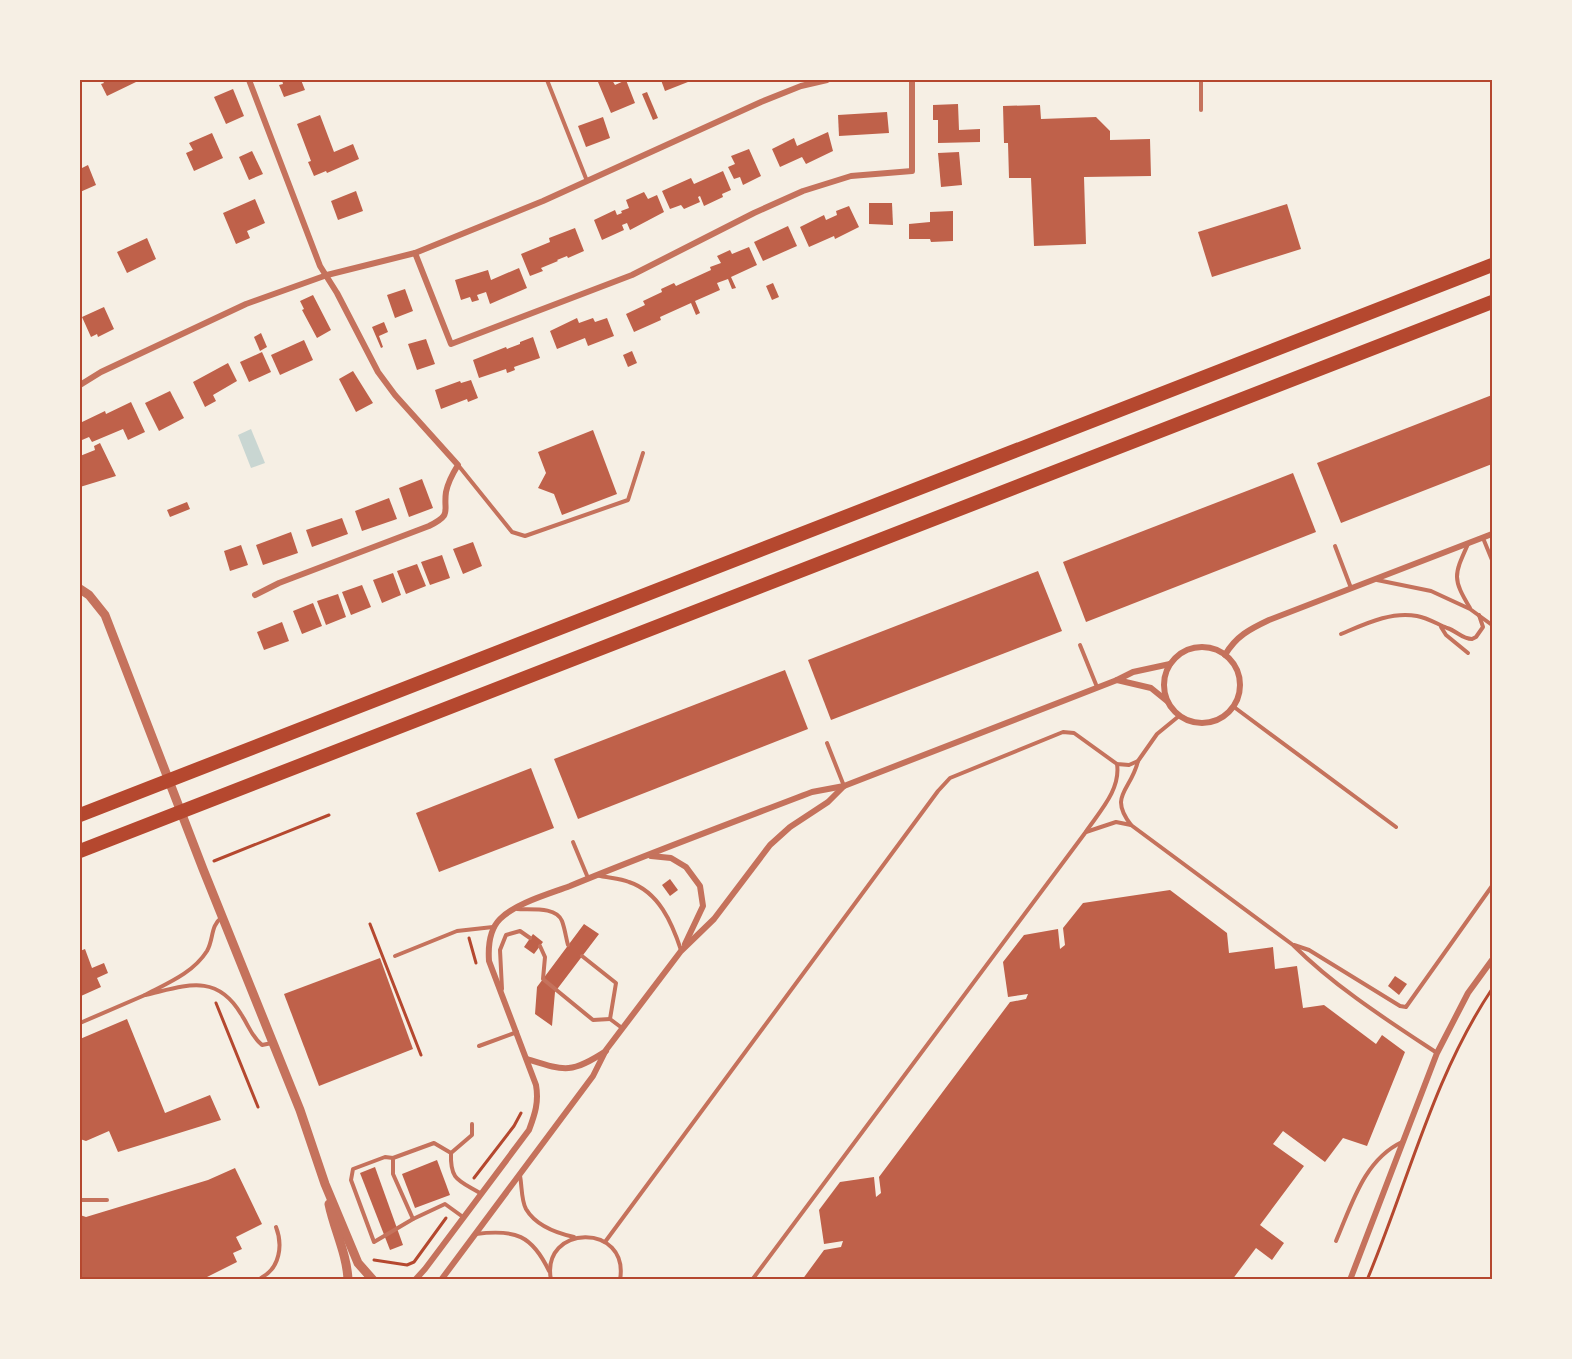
<svg xmlns="http://www.w3.org/2000/svg" width="1572" height="1359" font-family="Inter,sans-serif">
	<rect width="100%" height="100%" fill="#f6efe4"/>
	<polygon fill="#c9d6d2" points="251,429 265,463 251,468 238,435"/>
	<g fill="#bf614a">
		<polygon points="102,80 135,80 136,82 107,96 101,84 104,83"/>
		<polygon points="282,80 301,80 305,90 284,97 279,85 283,84"/>
		<polygon points="603,80 612,80 615,85 626,80 635,103 611,113 598,82"/>
		<polygon points="661,80 693,80 665,91"/>
		<polygon points="233,89 244,116 226,124 214,97"/>
		<polygon points="647,92 658,118 653,120 642,94"/>
		<polygon points="958,104 959,130 980,129 980,142 938,143 938,120 933,120 933,105"/>
		<polygon points="1040,105 1041,119 1096,117 1110,131 1110,140 1150,139 1151,176 1084,177 1086,244 1034,246 1031,178 1009,178 1008,143 1004,143 1003,106"/>
		<polygon points="887,112 889,133 839,136 838,115"/>
		<polygon points="320,115 334,152 353,144 359,159 327,173 326,171 314,176 308,162 311,161 297,124"/>
		<polygon points="603,117 610,138 586,147 578,126"/>
		<polygon points="828,132 833,151 806,164 802,157 780,167 772,149 794,138 797,146"/>
		<polygon points="212,133 223,158 194,171 186,153 193,150 189,143"/>
		<polygon points="749,149 761,176 743,185 740,177 734,179 728,167 735,164 731,156"/>
		<polygon points="252,151 263,174 249,180 239,157"/>
		<polygon points="959,152 962,185 941,187 938,153"/>
		<polygon points="88,165 96,185 80,192 80,169"/>
		<polygon points="723,171 731,190 722,194 723,197 704,206 700,196 698,197 700,202 684,209 681,205 670,209 662,191 691,178 694,184"/>
		<polygon points="356,191 363,211 338,220 331,201"/>
		<polygon points="644,192 648,199 657,195 664,212 630,230 627,223 622,225 624,230 602,240 594,220 615,210 617,215 622,213 621,211 629,208 626,200"/>
		<polygon points="255,199 265,223 247,231 250,238 236,244 223,213"/>
		<polygon points="869,203 892,203 893,225 869,224"/>
		<polygon points="1287,204 1301,249 1212,277 1198,232"/>
		<polygon points="849,206 859,227 835,239 834,236 809,247 800,227 824,215 826,220 837,215 836,211"/>
		<polygon points="953,211 953,241 931,242 930,239 909,239 909,224 930,222 930,212"/>
		<polygon points="788,226 797,246 763,261 754,242"/>
		<polygon points="575,228 584,251 568,258 567,256 557,260 558,261 541,268 543,271 530,276 521,254 550,242 549,238"/>
		<polygon points="147,238 156,259 127,273 117,252"/>
		<polygon points="749,247 757,265 731,277 736,288 732,289 728,279 717,283 720,290 695,301 700,313 696,315 691,303 660,317 661,320 634,332 626,314 645,305 643,301 662,292 661,289 674,283 676,286 711,270 710,267 721,263 717,256 730,250 732,254"/>
		<polygon points="519,268 527,288 490,304 486,292 477,295 479,300 472,302 470,297 461,300 455,280 488,270 491,280"/>
		<polygon points="773,283 779,297 772,300 766,286"/>
		<polygon points="405,289 413,311 395,318 387,295"/>
		<polygon points="313,295 331,330 317,338 302,310 304,309 300,301"/>
		<polygon points="104,307 114,329 98,337 97,334 91,337 82,317"/>
		<polygon points="577,318 579,323 593,318 595,322 607,318 614,336 588,346 585,338 557,349 550,331"/>
		<polygon points="384,322 388,332 379,336 383,347 381,348 372,327"/>
		<polygon points="261,333 267,347 260,351 254,337"/>
		<polygon points="533,337 540,358 514,367 515,370 507,373 506,369 479,378 473,360 506,347 507,349 520,344 520,342"/>
		<polygon points="426,339 435,364 417,370 408,344"/>
		<polygon points="304,340 313,360 280,375 271,355"/>
		<polygon points="632,351 637,363 628,367 623,355"/>
		<polygon points="262,352 271,372 249,382 240,362"/>
		<polygon points="228,363 237,381 213,395 216,401 205,407 193,382"/>
		<polygon points="353,371 373,403 356,412 339,379"/>
		<polygon points="471,380 478,398 468,402 467,399 441,409 435,390 460,381 461,383"/>
		<polygon points="170,391 184,418 159,431 145,403"/>
		<polygon points="1492,395 1492,464 1341,523 1317,463"/>
		<polygon points="131,402 145,432 128,440 123,429 92,442 89,437 82,440 80,434 80,423 105,411 106,414"/>
		<polygon points="593,430 617,494 562,515 554,494 538,488 546,473 538,452"/>
		<polygon points="100,443 116,476 80,487 80,456 95,450 94,446"/>
		<polygon points="1293,473 1316,532 1086,622 1063,562"/>
		<polygon points="422,479 433,508 409,517 399,488"/>
		<polygon points="389,498 397,519 362,531 355,511"/>
		<polygon points="187,502 190,509 170,517 167,510"/>
		<polygon points="342,518 348,534 312,547 306,530"/>
		<polygon points="291,532 298,553 263,565 256,545"/>
		<polygon points="473,542 482,566 463,574 453,549"/>
		<polygon points="241,545 248,565 230,571 224,551"/>
		<polygon points="442,555 450,578 430,585 421,562"/>
		<polygon points="417,564 426,586 406,594 397,571"/>
		<polygon points="1038,571 1062,631 831,720 808,660"/>
		<polygon points="393,573 401,595 382,603 373,580"/>
		<polygon points="362,585 371,607 351,615 342,592"/>
		<polygon points="338,594 346,617 326,625 317,601"/>
		<polygon points="313,603 322,626 302,634 293,611"/>
		<polygon points="282,622 289,641 264,650 257,632"/>
		<polygon points="785,670 808,729 578,819 554,759"/>
		<polygon points="531,768 554,828 439,872 416,813"/>
		<polygon points="670,879 678,890 670,896 662,885"/>
		<polygon points="1170,890 1227,933 1229,953 1273,947 1275,969 1297,966 1303,1008 1324,1005 1376,1044 1382,1035 1405,1052 1367,1146 1343,1138 1325,1162 1283,1131 1273,1144 1304,1166 1260,1225 1284,1243 1272,1260 1256,1248 1232,1280 802,1280 824,1250 841,1247 843,1241 824,1244 819,1210 840,1182 874,1177 876,1197 881,1193 879,1177 1010,1002 1026,999 1028,994 1008,997 1003,962 1024,935 1058,929 1060,949 1065,945 1063,928 1083,903"/>
		<polygon points="584,924 599,934 555,992 552,1026 535,1014 537,987"/>
		<polygon points="533,934 543,942 534,954 524,947"/>
		<polygon points="85,949 92,968 104,963 108,973 97,978 101,987 81,996 80,951"/>
		<polygon points="380,958 413,1049 319,1086 284,994"/>
		<polygon points="1395,976 1407,984 1399,995 1388,986"/>
		<polygon points="127,1019 165,1113 210,1095 221,1120 118,1152 109,1131 86,1141 80,1139 80,1039"/>
		<polygon points="437,1160 450,1195 415,1208 402,1174"/>
		<polygon points="375,1167 403,1245 390,1250 360,1173"/>
		<polygon points="235,1168 262,1224 236,1237 242,1249 233,1253 237,1262 201,1280 80,1280 80,1215 86,1217 208,1180"/>
	</g>
	<g fill="none" stroke-linecap="round" stroke-linejoin="round">
		<g stroke="#b5482f" stroke-width="3">
			<polyline points="214,861 329,815"/>
			<polyline points="370,924 421,1055"/>
			<polyline points="469,938 476,963"/>
			<polyline points="216,1003 258,1107"/>
			<polyline points="474,1178 514,1126 521,1113"/>
			<polyline points="374,1260 407,1265 414,1262 446,1218"/>
			<path d="M1367,1280C1408,1183 1433,1077 1492,989"/>
		</g>
		<g stroke="#c5725c" stroke-width="4">
			<polyline points="547,80 587,181"/>
			<polyline points="1201,110 1201,80"/>
			<polyline points="458,465 512,532 525,536 628,500 643,453"/>
			<polyline points="1483,538 1492,560"/>
			<path d="M1468,544C1454,575 1452,578 1470,608"/>
			<polyline points="1335,546 1351,588"/>
			<polyline points="1377,580 1431,591 1470,609 1492,625"/>
			<polyline points="1441,627 1446,635 1468,653"/>
			<path d="M1341,634C1365,624 1391,611 1417,616C1428,618 1437,624 1447,628C1457,631 1462,639 1472,639L1476,637L1483,627L1479,615"/>
			<polyline points="1080,645 1097,687"/>
			<polyline points="1234,707 1396,827"/>
			<polyline points="827,743 844,786"/>
			<path d="M1138,761C1131,791 1108,795 1131,825L1293,945C1335,987 1387,1020 1437,1053"/>
			<polyline points="1086,832 1116,822 1131,825"/>
			<polyline points="573,842 588,878"/>
			<path d="M597,875C607,878 619,878 629,882C659,892 672,923 681,950"/>
			<path d="M517,909C530,910 556,906 562,921C565,929 566,938 568,945"/>
			<path d="M222,917C210,926 214,939 207,951C193,973 168,983 145,995C185,986 216,972 241,1014C249,1026 251,1036 262,1045L272,1043"/>
			<polyline points="1294,945 1309,950 1400,1006 1406,1007 1492,886"/>
			<polyline points="540,946 545,957 543,979 593,1020 610,1019"/>
			<polyline points="395,956 457,931 493,927"/>
			<polyline points="582,956 616,983 610,1019 622,1028"/>
			<polyline points="502,989 500,950 506,935 520,931 530,938"/>
			<polyline points="80,1023 145,995"/>
			<polyline points="479,1046 517,1032"/>
			<polyline points="451,1153 472,1135 472,1124"/>
			<polyline points="393,1158 385,1157 353,1169 351,1180 374,1242 413,1219"/>
			<path d="M520,1176C522,1185 521,1200 526,1209C536,1226 556,1233 574,1237"/>
			<polyline points="80,1200 107,1200"/>
			<path d="M463,1217L445,1204L413,1219L393,1174V1158L434,1143L451,1153C450,1180 458,1180 480,1193"/>
			<path d="M476,1234C515,1229 532,1235 549,1271"/>
			<path d="M1336,1241C1352,1204 1364,1160 1402,1142"/>
			<polyline points="605,1242 938,791 950,778 1063,732 1074,733 1117,764 1129,765 1138,761 1157,734 1179,716"/>
			<path d="M261,1278C280,1268 283,1245 276,1227"/>
			<path d="M551,1280C540,1224 630,1222 620,1280"/>
			<path d="M752,1280L1085,833C1099,812 1121,790 1117,764"/>
		</g>
		<g stroke="#c5725c" stroke-width="6">
			<path d="M249,80L320,266L337,293L378,372L395,395L458,465C453,473 448,482 446,492C443,512 453,514 429,526L279,583L255,595"/>
			<polyline points="415,253 451,344 632,275 754,213 803,191 851,176 912,171 912,80"/>
			<polyline points="80,385 101,372 246,304 327,275 415,253 543,201 761,102 801,86 827,80"/>
			<circle cx="1202" cy="685" r="38"/>
			<path d="M1225,655C1236,636 1250,629 1269,620L1492,534"/>
			<polyline points="1117,680 1151,688 1167,701"/>
			<polyline points="651,856 671,858 686,867 700,886 703,906 685,944"/>
			<path d="M527,1059C565,1071 571,1074 606,1051"/>
			<path d="M415,1280L425,1269L529,1130C535,1114 539,1102 536,1085L489,961C488,946 489,930 500,919C516,903 549,894 570,886C650,853 731,823 812,792L844,786L1117,680L1133,672L1170,664"/>
			<polyline points="441,1280 593,1076 606,1050 681,951 714,919 770,845 790,827 828,802 844,786"/>
			<polyline points="1350,1280 1437,1053 1468,993 1492,960"/>
		</g>
		<g stroke="#c5725c" stroke-width="9">
			<polyline points="80,589 89,595 105,615 203,869 300,1110 325,1184 358,1263 373,1280"/>
			<path d="M329,1204C334,1229 347,1254 348,1280"/>
		</g>
		<g stroke="#b5482f" stroke-width="14">
			<polyline points="80,815 1492,265"/>
			<polyline points="80,851 1492,302"/>
		</g>
	</g>
	<rect width="1572" height="1359" fill="none" stroke="#f6efe4" stroke-width="162"/>
	<rect x="81" y="81" width="1410" height="1197" fill="none" stroke="#b5482f" stroke-width="2"/>
</svg>
